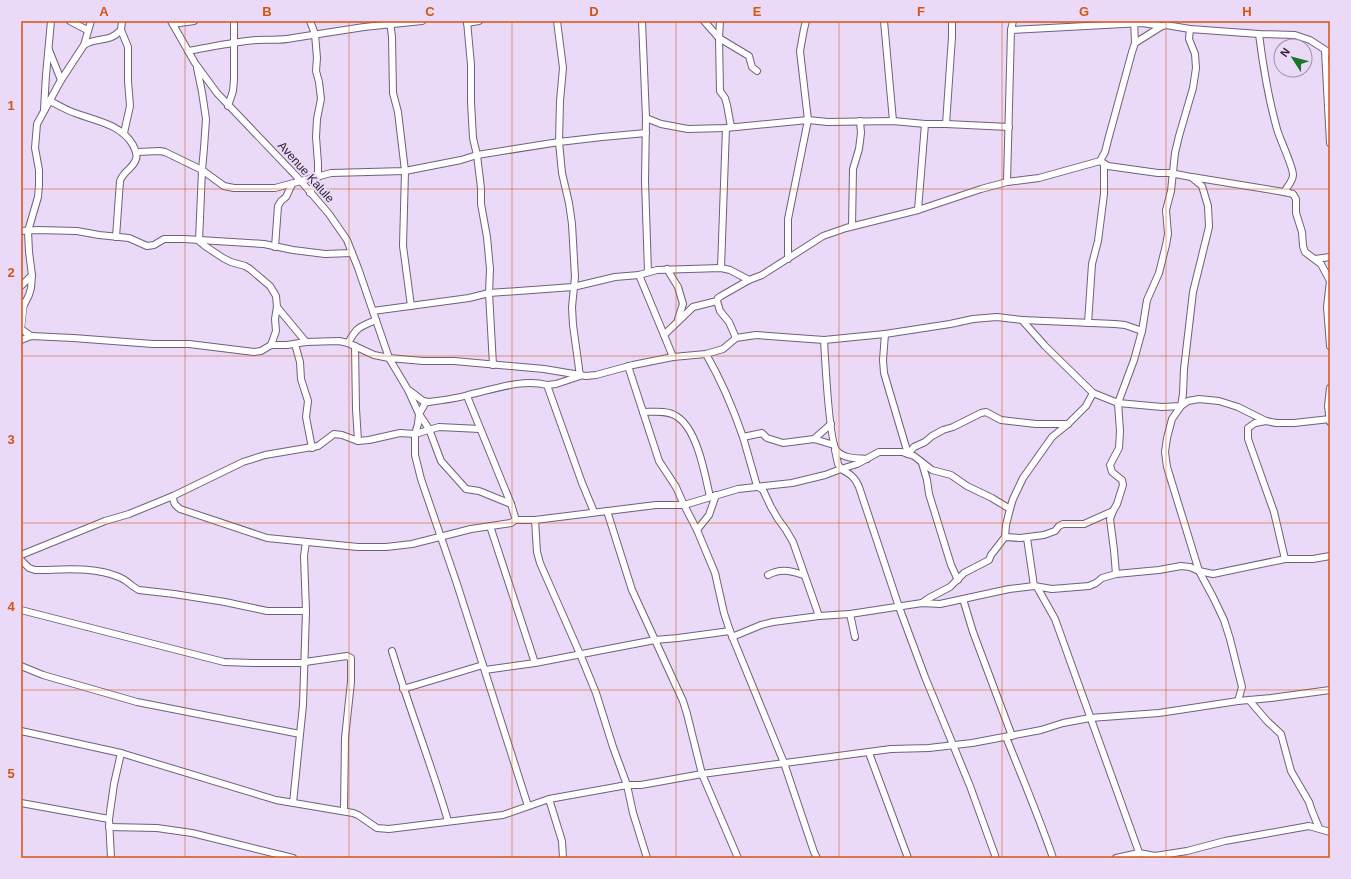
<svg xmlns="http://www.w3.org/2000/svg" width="1351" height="879" font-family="Arial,sans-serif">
	<rect width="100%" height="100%" fill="#ebd9f8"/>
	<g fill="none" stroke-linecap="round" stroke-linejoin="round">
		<g stroke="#70607b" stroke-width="8">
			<g id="minor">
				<polyline points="70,21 87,30"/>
				<polyline points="122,21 121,30 128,47 128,81 130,106 124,133"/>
				<polyline points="171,21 195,63 217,93 300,180 329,214 347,240 358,268 389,358 408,390 419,414 418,424 415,434 415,455 421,479 457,584 528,806"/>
				<polyline points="310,21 315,34 317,58 316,71 319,82 321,99 317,119 316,137 318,163 318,176 310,193"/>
				<polyline points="390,21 392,37 393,93 398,112 405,171 403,246 411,306"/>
				<polyline points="467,21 471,65 471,102 473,138 477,155 481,188 481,204 487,237 490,269 489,293 493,365"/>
				<polyline points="642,21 646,118 645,181 648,272"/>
				<polyline points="704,21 719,38 720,91 725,98 727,105 731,127"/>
				<polyline points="720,21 719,38 749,56 752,67 757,71"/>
				<polyline points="884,21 893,121"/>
				<polyline points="1134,21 1135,43"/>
				<polyline points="467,23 479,21"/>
				<polyline points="173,24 194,21"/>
				<polyline points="1011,30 1013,21"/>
				<path d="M1259,34C1263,66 1268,97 1277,129C1280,140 1293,166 1293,175C1293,181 1287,187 1284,192"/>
				<polyline points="84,45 91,21"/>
				<polyline points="49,50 61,80"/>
				<path d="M188,51C211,47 233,42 256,40C269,39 280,41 293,38L364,27L422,21"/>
				<polyline points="1325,51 1330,143"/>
				<path d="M50,101C58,105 66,110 75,113C96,121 121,124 133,145C135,150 138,154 136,159C133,169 124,170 120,181L116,237"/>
				<polyline points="228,106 233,91 234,80 234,21"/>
				<polyline points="44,109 46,75 51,21"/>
				<polyline points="646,118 661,124 688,129 726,128 808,120 828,122 893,121 925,124 946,124 952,37 952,21"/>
				<polyline points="946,124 1009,127"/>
				<polyline points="137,152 160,151 165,152 202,170 224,186 234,188 275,188 331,173 405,171 461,160 477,155 559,142 602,137 646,133"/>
				<polyline points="1100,161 1108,166 1158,173 1170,173 1191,177 1202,186 1208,206 1209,227 1193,292 1184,369 1183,394 1181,406 1172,419 1167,438 1165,452 1167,467 1199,571 1213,597 1224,620 1230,639 1242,687 1238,701"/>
				<polyline points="1192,177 1284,192 1293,194 1296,199 1296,213 1302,232 1303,246 1305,252 1321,264 1330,281 1327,307 1330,346"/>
				<polyline points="1007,182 1011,30 1142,23 1162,26"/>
				<polyline points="918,210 925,124"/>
				<polyline points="852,226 853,169 859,149 861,133 860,121"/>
				<polyline points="21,231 38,230 77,231 99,235 129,238 147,246 154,245 164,239 184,239 264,244 293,250 325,254 352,253"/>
				<polyline points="275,247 278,206 281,201 286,197 292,184"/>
				<polyline points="788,259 788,219 808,120 800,51 804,29 806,21"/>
				<polyline points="1315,259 1330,257"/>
				<polyline points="721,268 726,128"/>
				<polyline points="667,269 678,287 683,304 678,319"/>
				<polyline points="639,275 664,335"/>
				<polyline points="21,286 32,275"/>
				<polyline points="717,301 720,311 729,322 736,338"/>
				<path d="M23,307L29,295L31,288L32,275L29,252L28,231L38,197L39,185V170L35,148L37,124L61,80L84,45C97,36 108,44 121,30"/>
				<polyline points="277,307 306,342"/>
				<polyline points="373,311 469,298 489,293 573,287 615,277 639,275 657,270 721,268 730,270 749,280"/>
				<polyline points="1022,320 1115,324 1125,325 1142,331"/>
				<polyline points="1088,323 1092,264 1098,241 1104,194 1104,164"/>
				<polyline points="21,329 31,336"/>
				<polyline points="885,334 883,360 884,373 908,454"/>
				<polyline points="21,340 31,336 73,338 153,344 189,344 254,352 261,351 271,345 276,331 275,319 277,307 276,296 270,286 250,269 245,266 231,262 223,258 205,246 199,241 202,170 204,148 206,119 202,92 197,68"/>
				<path d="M824,340C825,357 829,443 837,451C844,459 857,458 867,459"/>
				<path d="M348,343C357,327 359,327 376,320"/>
				<polyline points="295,344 300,362 301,379 308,401 306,417 312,448"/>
				<polyline points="271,345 287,345 306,342 339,341 348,343 374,355 389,358 423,361 454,361 544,369 586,376 596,375 633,365 673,357 706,354 723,349 736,338 756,335 824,340 885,334 950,324 973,319 997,317 1022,320 1045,346 1093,393 1118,403 1162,407 1181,406 1188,401 1199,399 1219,401 1238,407 1266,421 1276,423 1294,423 1330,419"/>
				<polyline points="355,346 356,409 358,441"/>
				<path d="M706,354C721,380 733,408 743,437L762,433L767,438L783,443L814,439L834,445"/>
				<polyline points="673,357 664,335 693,307 717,301 718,298 721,296 749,280 762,275 823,236 846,228 918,210 981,189 1007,182 1039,178 1100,161 1105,152 1108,140 1132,52 1135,43 1162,26 1166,25 1190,29 1259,34 1295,35 1310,40 1330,53"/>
				<polyline points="628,366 659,461 676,487 684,505 697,530 715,573 724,613 730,631 784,763 814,852 817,858"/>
				<polyline points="547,385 556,384 580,376 573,325 572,307 575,277 572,224 569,203 562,173 559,142 560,101 563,68 557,21"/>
				<path d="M410,391L423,401L429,402C442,400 455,399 468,395C492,390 523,378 547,385L582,483L594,512"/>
				<polyline points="467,396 511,504 515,517 515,520"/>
				<polyline points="426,402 419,414 429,429 441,461 466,489 479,491 511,504"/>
				<path d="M643,412C653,412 667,410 676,416C697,428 705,474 710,497"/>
				<polyline points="1330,422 1328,406 1330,388"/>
				<polyline points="743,437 757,486 763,490 771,507 778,519 786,530 793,542 819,616"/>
				<polyline points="814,439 831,424"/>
				<polyline points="835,450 838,464 841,469 857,464 879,452 902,452 914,456 932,470 951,475 967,486 992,498 1010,509"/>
				<polyline points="908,454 914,447 925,442 932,436 943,430 953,427 981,413 986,412 1001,420 1036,424 1068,424"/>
				<polyline points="922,463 927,480 929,494 951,565 958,580"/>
				<path d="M173,496C173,503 175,505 180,509L267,538L358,547H386L412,544L471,529L511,523L515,520H535L656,505H684L738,489L792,483L825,475L841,469C850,474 855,477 859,487L899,607L925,677L970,786L996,858"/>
				<polyline points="607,511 632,590 683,701 687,714 702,774 738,858"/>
				<polyline points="535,520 537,552 540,563 580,654 596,693 613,747 627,785 633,813 647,858"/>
				<polyline points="490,526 535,663"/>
				<polyline points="697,530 709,515 716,495"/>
				<polyline points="1005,537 1020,538 1044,535 1055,531 1059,526 1063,524 1084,524 1113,511"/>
				<polyline points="1027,538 1034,586"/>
				<polyline points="21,555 105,521 129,514 173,496 243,462 265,455 318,446 334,434 342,435 358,441 369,440 400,433 415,434 439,427 480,429"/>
				<polyline points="1285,559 1313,559 1330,556"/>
				<path d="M21,560L29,568L35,570C63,570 92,566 119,577C127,580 132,587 139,590L174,594L225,602L267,611H306"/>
				<polyline points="1116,574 1159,570 1181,566 1190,567 1199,571 1213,574 1285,559 1274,512 1248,439 1248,428 1255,423 1266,421"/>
				<path d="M768,575C781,568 790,571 804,575"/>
				<polyline points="1037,587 1055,619 1141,858"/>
				<polyline points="963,599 973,632 1012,736"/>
				<polyline points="922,603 929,598 950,587 964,573 989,560 991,555 1005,537 1006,525 1010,509 1013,499 1023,478 1052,437 1068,424 1086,406 1093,393"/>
				<polyline points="21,610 224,662 253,663 305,663"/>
				<polyline points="850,614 855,637"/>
				<polyline points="732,637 761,625 773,622 819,616 850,614 922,603 940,604 1009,589 1034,586 1052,589 1089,586 1096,583 1102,578 1116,574 1114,550 1110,519 1113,511 1117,504 1123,485 1122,480 1112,472 1110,465 1119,448 1120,431 1118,403 1134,360 1142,331 1147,300 1159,273 1166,245 1168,234 1166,210 1171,191 1175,153 1179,136 1193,88 1196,68 1195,54 1189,39 1190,29"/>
				<path d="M392,651C409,708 431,763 448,821"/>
				<polyline points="305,662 347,656 351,658 351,682 345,738 344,811"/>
				<polyline points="21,666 43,675 137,702 300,734"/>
				<polyline points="485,670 535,663 655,640 678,638 730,631"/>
				<polyline points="403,689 483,665"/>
				<polyline points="1249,700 1267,721 1281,734 1291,771 1309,802 1312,811 1319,828"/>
				<polyline points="21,731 121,753 276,800 353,813 358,815 377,828 389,829 503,815 549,799 627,785 641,785 702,774 891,749 929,748 972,743 1041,730 1063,723 1090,718 1159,713 1238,701 1271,698 1330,690"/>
				<path d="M1006,737C1022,777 1039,817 1053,858"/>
				<polyline points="869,753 908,858"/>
				<polyline points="549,799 562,841 563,858"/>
				<polyline points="21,803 109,819"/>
				<polyline points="293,803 303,705 306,611 304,556 306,542"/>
				<polyline points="109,827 157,828 192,833 293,858"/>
				<polyline points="111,858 109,819 114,784 121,753"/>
				<polyline points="1116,858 1139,853 1155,856 1187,851 1225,841 1309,826 1330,832"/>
			</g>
		</g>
		<g stroke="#70607b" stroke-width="8">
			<polyline id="tertiary" points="21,302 23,307 21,326"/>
		</g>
		<use href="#minor" stroke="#fff" stroke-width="6"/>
		<use href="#tertiary" stroke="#fff" stroke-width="7"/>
	</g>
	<path fill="none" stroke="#d55410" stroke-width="1" stroke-opacity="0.55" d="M185,21V858M349,21V858M512,21V858M676,21V858M839,21V858M1002,21V858M1166,21V858M21,189H1330M21,356H1330M21,523H1330M21,690H1330"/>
	<g text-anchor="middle" stroke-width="4" stroke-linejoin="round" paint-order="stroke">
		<g font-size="12" fill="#2c2531" stroke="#ebd9f8">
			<text transform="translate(306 172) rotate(48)" y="4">Avenue Kalule</text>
		</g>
	</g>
	<rect width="1351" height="879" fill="none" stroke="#ebd9f8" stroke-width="44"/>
	<g transform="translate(1293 58) rotate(306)"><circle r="19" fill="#ebd9f8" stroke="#9f91a8"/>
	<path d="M0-3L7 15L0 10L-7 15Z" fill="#197727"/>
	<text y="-6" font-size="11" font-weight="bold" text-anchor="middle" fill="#2c2531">N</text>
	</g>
	<rect x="22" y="22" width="1307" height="835" fill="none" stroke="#d55410" stroke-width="1.5"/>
	<g font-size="13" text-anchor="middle" font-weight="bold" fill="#d55410">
		<text x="104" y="16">A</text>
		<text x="267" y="16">B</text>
		<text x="430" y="16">C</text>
		<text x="594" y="16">D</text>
		<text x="757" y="16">E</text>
		<text x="921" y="16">F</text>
		<text x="1084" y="16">G</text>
		<text x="1247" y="16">H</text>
		<text x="11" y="110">1</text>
		<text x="11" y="277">2</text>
		<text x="11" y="444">3</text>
		<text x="11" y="611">4</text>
		<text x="11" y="778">5</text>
	</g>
</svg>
